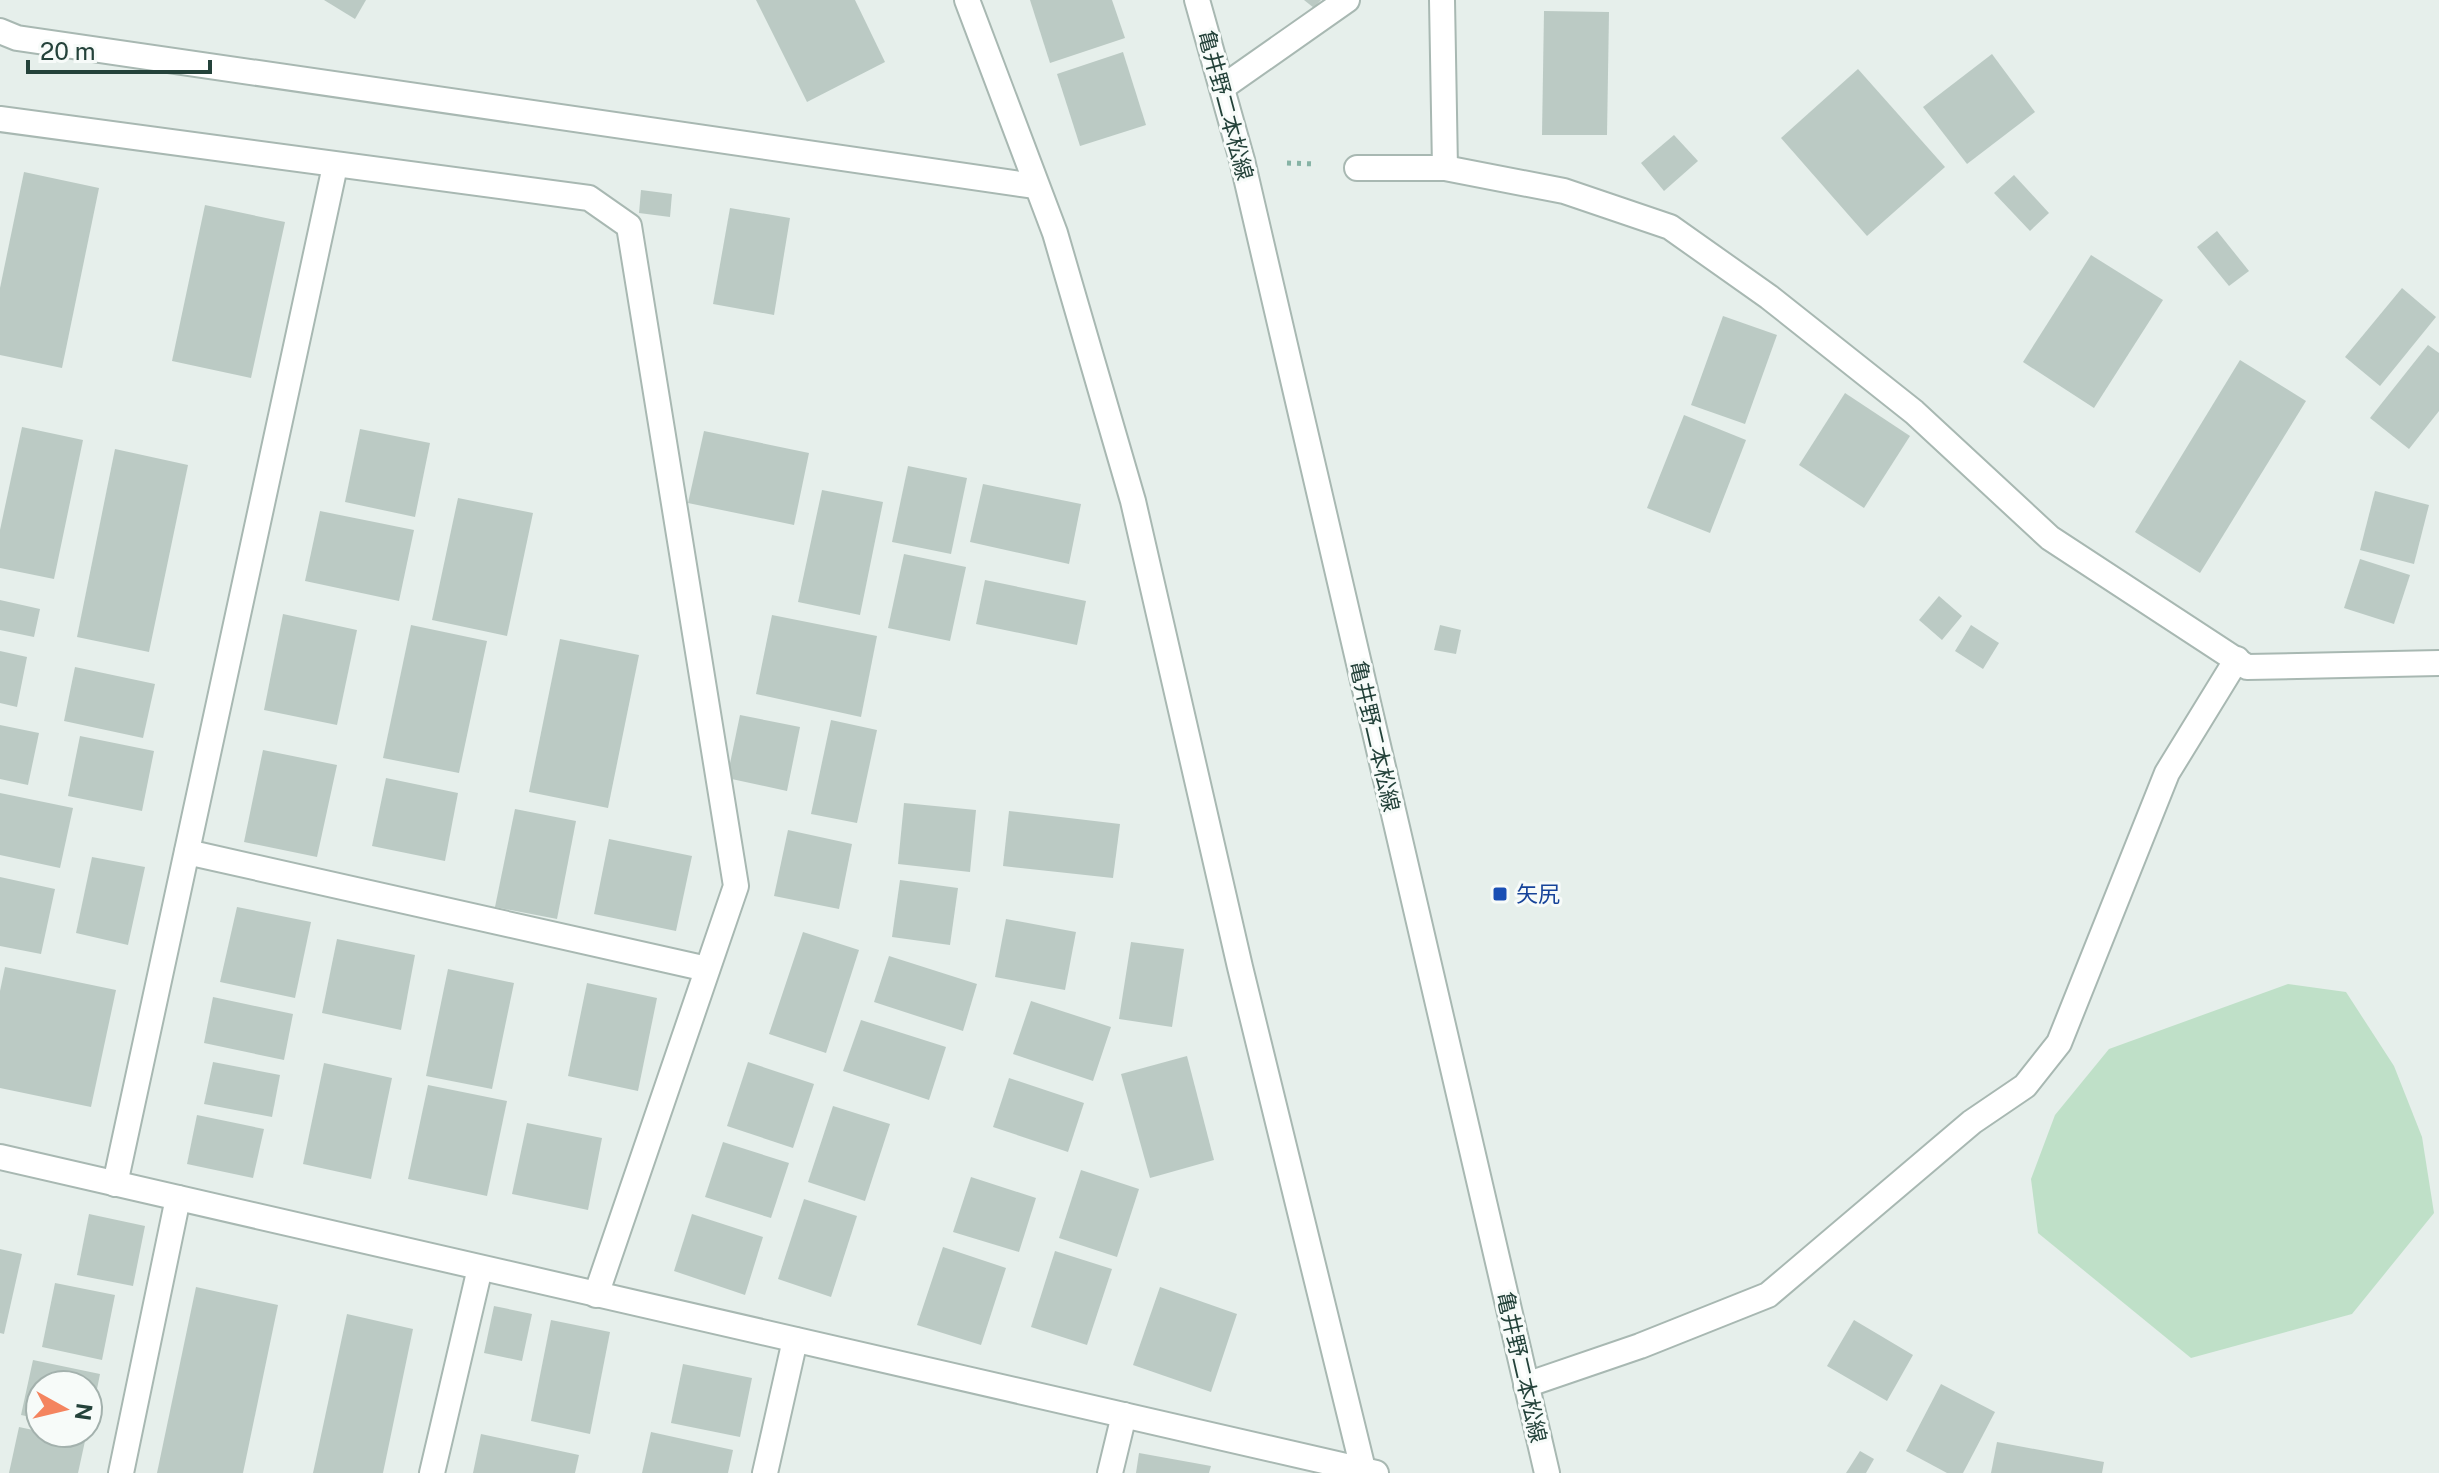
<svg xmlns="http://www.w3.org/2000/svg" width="2439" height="1473" font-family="'Public Sans','Noto Sans JP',sans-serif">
	<rect width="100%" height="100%" fill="#e6efeb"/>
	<polygon fill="#bfe0c8" points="2288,984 2346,992 2394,1066 2422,1137 2434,1213 2352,1314 2191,1358 2038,1233 2031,1179 2055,1115 2109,1049"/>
	<g fill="#bbcac4">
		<polygon points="324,0 366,0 355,19"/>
		<polygon points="756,0 855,0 885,62 807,102"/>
		<polygon points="1030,0 1112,0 1125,38 1050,63"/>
		<polygon points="1304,0 1321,0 1314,8"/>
		<polygon points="1544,11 1609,12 1607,135 1542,135"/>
		<polygon points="1123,52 1146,125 1080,146 1057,74"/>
		<polygon points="1992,54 2035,112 1967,164 1923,107"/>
		<polygon points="1858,69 1945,167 1867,236 1781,138"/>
		<polygon points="1674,135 1698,161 1664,191 1641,163"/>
		<polygon points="24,172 99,188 62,368 0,355 0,288"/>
		<polygon points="2014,175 2049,213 2030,231 1994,193"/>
		<polygon points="641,190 672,194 670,217 639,213"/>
		<polygon points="205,205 285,222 251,378 172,361"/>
		<polygon points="730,208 790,218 774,315 713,304"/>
		<polygon points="2217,231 2249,271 2229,286 2197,247"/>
		<polygon points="2091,255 2163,300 2094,408 2023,362"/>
		<polygon points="2402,288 2436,317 2380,386 2345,357"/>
		<polygon points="1723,316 1777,335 1745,424 1691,405"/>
		<polygon points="2428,345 2439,353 2439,411 2409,449 2370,418"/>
		<polygon points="2240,360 2306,401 2200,573 2135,532"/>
		<polygon points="1845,393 1910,436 1864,508 1799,465"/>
		<polygon points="1684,415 1746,440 1710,533 1647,508"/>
		<polygon points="22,427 83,440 54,579 0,568 0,530"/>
		<polygon points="360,429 430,443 415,517 345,502"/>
		<polygon points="704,431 809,453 794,525 688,503"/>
		<polygon points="115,449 188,465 149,652 77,637"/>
		<polygon points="908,466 967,478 951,554 892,542"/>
		<polygon points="983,484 1081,504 1069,564 970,542"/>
		<polygon points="822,490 883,502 860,615 798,602"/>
		<polygon points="2375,491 2429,505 2414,564 2360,550"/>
		<polygon points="458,498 533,513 507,636 432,620"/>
		<polygon points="320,511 414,530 399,601 305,581"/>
		<polygon points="904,554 966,567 950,641 888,628"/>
		<polygon points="2360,559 2410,575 2394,624 2344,608"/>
		<polygon points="985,580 1086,601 1077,645 976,624"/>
		<polygon points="1939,596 1962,616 1942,640 1919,620"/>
		<polygon points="0,600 40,609 34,637 0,630"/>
		<polygon points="283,614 357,630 337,725 264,710"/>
		<polygon points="772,615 877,636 861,717 756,694"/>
		<polygon points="411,625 487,641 459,773 383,758"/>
		<polygon points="1440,625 1461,630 1456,654 1434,650"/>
		<polygon points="1971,625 1999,643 1983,669 1955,651"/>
		<polygon points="560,639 639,655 608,808 529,792"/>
		<polygon points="0,651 27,657 17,707 0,703"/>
		<polygon points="75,667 155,684 143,738 64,721"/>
		<polygon points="740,715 800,727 787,791 727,778"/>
		<polygon points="831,720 877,730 857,823 811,814"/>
		<polygon points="0,725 39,733 28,785 0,779"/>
		<polygon points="80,736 154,751 142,811 68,796"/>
		<polygon points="263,750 337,765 317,857 244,842"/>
		<polygon points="386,778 458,793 445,861 372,846"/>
		<polygon points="0,793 73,808 60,868 0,855"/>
		<polygon points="904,803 976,810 970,872 898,864"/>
		<polygon points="515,809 576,821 557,919 495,907"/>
		<polygon points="1009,811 1120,824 1113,878 1003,866"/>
		<polygon points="788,830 852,844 839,909 774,896"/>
		<polygon points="609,839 692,856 676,931 594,914"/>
		<polygon points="92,857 145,867 128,945 76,933"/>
		<polygon points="0,877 55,889 41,954 0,946"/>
		<polygon points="900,880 958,888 950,945 892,937"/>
		<polygon points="237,907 311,922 295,998 220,982"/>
		<polygon points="1006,919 1076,932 1065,990 995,977"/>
		<polygon points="803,932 859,950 826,1053 769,1034"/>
		<polygon points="337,939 415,955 401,1030 322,1013"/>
		<polygon points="1131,942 1184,949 1172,1027 1119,1019"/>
		<polygon points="889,956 977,984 963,1031 874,1002"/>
		<polygon points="5,967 116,990 91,1107 0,1088 0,991"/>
		<polygon points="448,969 514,983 492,1089 426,1076"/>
		<polygon points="587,983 657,998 638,1091 568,1076"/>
		<polygon points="213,997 293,1014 284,1060 204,1043"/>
		<polygon points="1031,1001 1111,1027 1093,1081 1013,1054"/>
		<polygon points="861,1020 946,1047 929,1100 843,1071"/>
		<polygon points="1187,1056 1214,1160 1150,1178 1121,1074"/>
		<polygon points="213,1062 280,1075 272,1117 204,1104"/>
		<polygon points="748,1062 814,1084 793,1148 727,1126"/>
		<polygon points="324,1063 392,1078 371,1179 303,1164"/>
		<polygon points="1009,1078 1084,1103 1068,1152 993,1127"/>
		<polygon points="428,1085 507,1101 487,1196 408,1179"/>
		<polygon points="833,1106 890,1124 865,1201 808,1182"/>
		<polygon points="197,1115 264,1129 253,1178 187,1164"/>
		<polygon points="527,1123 602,1138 588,1210 512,1194"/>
		<polygon points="723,1142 789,1163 771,1218 705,1197"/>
		<polygon points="1081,1170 1139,1189 1117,1257 1059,1238"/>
		<polygon points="971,1177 1036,1198 1019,1252 953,1232"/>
		<polygon points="804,1199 857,1216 831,1297 778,1279"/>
		<polygon points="89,1214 145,1226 133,1286 77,1275"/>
		<polygon points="692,1214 763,1237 745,1295 674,1271"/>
		<polygon points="943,1247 1006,1268 981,1345 917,1325"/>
		<polygon points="0,1249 22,1254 4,1334 0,1333"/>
		<polygon points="1055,1251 1112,1269 1087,1345 1031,1327"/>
		<polygon points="55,1283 115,1295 102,1360 42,1347"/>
		<polygon points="196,1287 278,1305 243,1473 157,1473"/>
		<polygon points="1160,1287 1237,1314 1211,1392 1133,1365"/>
		<polygon points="494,1306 532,1314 522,1361 484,1353"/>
		<polygon points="347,1314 413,1329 383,1473 313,1473"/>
		<polygon points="551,1320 610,1332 590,1434 531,1421"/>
		<polygon points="1854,1320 1913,1355 1887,1401 1827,1366"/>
		<polygon points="33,1360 100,1374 89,1429 88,1385 40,1385 40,1419 21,1415"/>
		<polygon points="683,1364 752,1378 740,1437 671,1423"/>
		<polygon points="1941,1384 1995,1412 1963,1473 1947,1473 1906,1451"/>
		<polygon points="19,1427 85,1441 78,1473 9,1473"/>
		<polygon points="651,1432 733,1450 728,1473 642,1473"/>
		<polygon points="481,1434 579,1455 575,1473 473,1473"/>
		<polygon points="1997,1442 2104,1462 2102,1473 1991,1473"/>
		<polygon points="1860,1451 1874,1459 1866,1473 1846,1473"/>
		<polygon points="1139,1453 1211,1466 1209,1473 1136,1473"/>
	</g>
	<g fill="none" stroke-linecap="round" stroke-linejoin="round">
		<g stroke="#a8b8b2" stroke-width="28">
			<g id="minor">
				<polyline points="967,0 1055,233 1133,501 1240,967 1364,1473"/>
				<polyline points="1197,0 1242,160 1547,1473"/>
				<polyline points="1442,0 1445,168"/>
				<polyline points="0,31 17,38 1034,186"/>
				<polyline points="1223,87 1347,0"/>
				<polyline points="0,119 589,198 629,226 736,886 596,1295"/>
				<polyline points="1357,168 1445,168 1564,191 1670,227 1769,297 1914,412 2050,538 2247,667 2439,663"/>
				<polyline points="187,852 707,969"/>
				<polyline points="0,1157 1376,1473"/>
				<polyline points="115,1184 335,166"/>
				<polyline points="1526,1385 1640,1346 1768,1295 1972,1122 2025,1086 2059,1043 2167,773 2237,659"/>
				<polyline points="121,1473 178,1198"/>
				<polyline points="432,1473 480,1268"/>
				<polyline points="765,1473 795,1340"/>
				<polyline points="1110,1473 1124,1415"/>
			</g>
		</g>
		<polyline stroke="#86b3a5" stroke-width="5" stroke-dasharray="4 6" stroke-linecap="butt" points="1287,163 1317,164"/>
		<use href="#minor" stroke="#fff" stroke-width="24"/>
	</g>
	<rect fill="#1a4fb4" stroke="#f7fbf9" stroke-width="3" x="1492" y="886" width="16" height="16" rx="4"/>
	<g text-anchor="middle" stroke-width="6" stroke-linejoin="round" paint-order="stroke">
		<g font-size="22" fill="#24423a" stroke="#f7fbf9">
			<text transform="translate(1226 105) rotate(75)" y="8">亀井野二本松線</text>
			<text transform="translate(1375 736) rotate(77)" y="8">亀井野二本松線</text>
			<text transform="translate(1522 1367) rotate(77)" y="8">亀井野二本松線</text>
		</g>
		<g font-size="22" fill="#164399" stroke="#f7fbf9" text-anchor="start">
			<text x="1516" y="902">矢尻</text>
		</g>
	</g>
	<g transform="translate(64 1409) rotate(98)"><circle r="38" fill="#f7fbf9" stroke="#a3b1ad" stroke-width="2"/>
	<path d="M0-6L14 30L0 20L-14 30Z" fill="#f4845f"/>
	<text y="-12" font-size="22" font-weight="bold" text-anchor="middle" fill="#24423a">N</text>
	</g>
	<path d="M28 60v12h182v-12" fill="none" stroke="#24423a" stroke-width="4"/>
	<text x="40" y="60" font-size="24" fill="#24423a" stroke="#f7fbf9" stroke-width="6" paint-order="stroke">20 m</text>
</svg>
